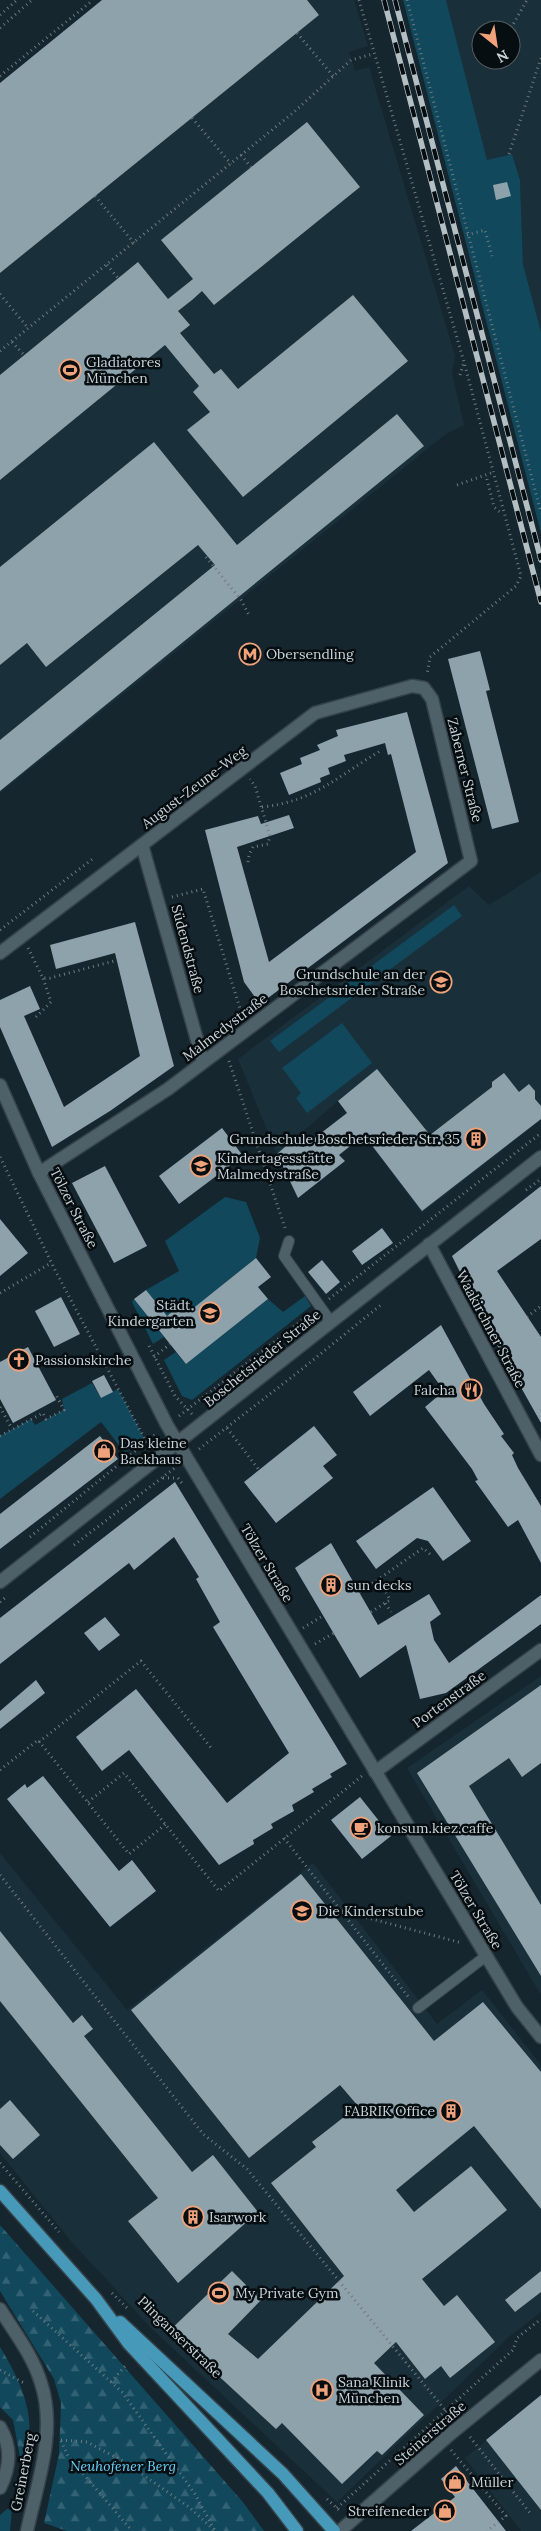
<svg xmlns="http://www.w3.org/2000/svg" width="541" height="2531" font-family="Lora,serif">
	<defs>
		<pattern id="forest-firs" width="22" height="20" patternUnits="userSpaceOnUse" patternTransform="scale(1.25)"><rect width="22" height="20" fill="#11485c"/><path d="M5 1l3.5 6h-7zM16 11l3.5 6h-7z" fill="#326273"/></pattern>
	</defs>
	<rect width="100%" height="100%" fill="#16262e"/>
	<g fill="#19303b" fill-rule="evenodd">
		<polygon points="102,0 354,0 368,46 349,52 355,71 369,67 455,356 452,373 464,425 446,434 0,793 0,83"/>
		<path d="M446,0H541V332L523,264L520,180L512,154L487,160ZM481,30H511V60H481Z"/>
		<polygon points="541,872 541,1120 422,1213 338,1101 277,1154 238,1059 469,886 489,905"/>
		<polygon points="541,1676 541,1995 407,1768"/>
		<polygon points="0,1853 127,2010 313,1863 437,2024 482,1990 541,2065 541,2312 510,2336 337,2502 152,2329 71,2241 0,2153"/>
		<polygon points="541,2395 541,2531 521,2531 465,2458"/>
	</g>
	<g fill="#11485c">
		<polygon points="403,0 446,0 487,160 512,154 520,180 523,264 541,332 541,533"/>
		<polygon points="454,905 462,916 279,1052 270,1041"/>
		<polygon points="342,1023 372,1063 307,1113 296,1098 301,1093 282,1068"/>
		<polygon points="225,1197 246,1202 260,1238 256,1258 191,1310 184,1301 167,1316 146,1290 179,1271 165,1241"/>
		<polygon points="305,1296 311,1306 192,1400 182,1396 164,1360 176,1352 186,1364 268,1299 283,1312"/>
		<polygon points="134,1299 164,1337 153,1344 132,1302"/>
		<polygon points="92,1383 101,1398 118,1389 144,1438 125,1453 101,1422 0,1499 0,1436 31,1419 35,1425 64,1410 62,1399"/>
		<polygon points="7,2509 12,2510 10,2531 0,2531 0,2515"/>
	</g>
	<g fill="url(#forest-firs)">
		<polygon points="0,2225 242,2501 264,2531 67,2531 44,2523 59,2454 61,2403 54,2379 0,2291"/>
		<path d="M0,2347C20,2380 42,2424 21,2462L13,2420L0,2407Z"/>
	</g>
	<g fill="#8ea2ac">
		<polygon points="102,0 307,0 319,15 0,273 0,83"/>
		<polygon points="307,122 360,187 214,305 202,291 192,300 178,311 190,325 180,333 214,374 221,369 238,389 353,295 408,361 243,497 187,430 210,412 193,392 199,386 165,345 0,480 0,375 138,262 168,299 193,279 161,240"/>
		<polygon points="507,182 511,196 496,200 493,185"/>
		<polygon points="397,414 424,446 0,791 0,740 215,565 198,545 46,667 27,643 0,665 0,567 154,442 237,545"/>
		<polygon points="480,651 490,690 486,691 519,822 492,829 448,659"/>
		<polygon points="407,712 448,863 260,1004 244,982 205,830 258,816 261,824 289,815 294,828 237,847 269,962 416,852 391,754 388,755 385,743 344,755 346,761 328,768 330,774 320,778 321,782 289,795 280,773 302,764 300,758 320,750 317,745 338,736 336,730"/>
		<polygon points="135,922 174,1066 110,1111 52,1147 0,1027 0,1000 30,986 40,1009 24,1016 64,1107 140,1056 115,953 56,969 50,945"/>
		<polygon points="377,1069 430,1135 492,1087 492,1082 504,1073 519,1092 529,1084 535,1091 535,1099 541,1106 541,1119 422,1211 364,1135 339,1155 345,1161 298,1198 277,1154 295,1138 303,1147 347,1113 338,1101"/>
		<polygon points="222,1128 243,1156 179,1204 159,1176"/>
		<polygon points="105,1166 147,1246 114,1263 72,1183"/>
		<polygon points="541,1186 541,1239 497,1271 541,1337 541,1423 491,1334 452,1256"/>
		<polygon points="0,1219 28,1253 0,1276"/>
		<polygon points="382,1228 393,1243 362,1265 352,1251"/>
		<polygon points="256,1258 271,1277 258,1287 268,1299 186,1364 134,1299 146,1290 167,1316 185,1301 191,1310"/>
		<polygon points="322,1260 340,1282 326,1294 308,1272"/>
		<polygon points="61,1297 80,1334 54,1347 35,1311"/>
		<polygon points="441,1325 484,1404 504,1434 501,1436 514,1453 512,1455 518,1468 541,1506 541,1563 518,1520 508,1527 475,1481 478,1480 472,1469 425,1407 444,1391 429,1370 370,1416 353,1392"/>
		<polygon points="28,1347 56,1400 13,1423 0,1399 0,1362"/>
		<polygon points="104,1375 113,1392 101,1398 92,1381"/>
		<polygon points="314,1426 337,1455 323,1466 333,1478 276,1523 244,1482"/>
		<polygon points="100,1436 118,1459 0,1549 0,1514"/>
		<polygon points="175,1482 347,1764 330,1774 332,1777 312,1789 314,1792 292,1805 294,1811 271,1824 273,1828 253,1840 254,1844 219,1865 129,1750 102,1771 76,1737 136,1689 227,1803 289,1753 213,1627 220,1622 196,1579 199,1577 174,1537 134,1570 129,1563 0,1664 0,1618"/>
		<polygon points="433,1487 471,1541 443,1561 428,1541 417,1538 376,1569 356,1541"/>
		<polygon points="331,1543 378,1625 429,1594 441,1614 430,1622 434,1640 449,1663 541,1595 541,1624 446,1693 420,1699 406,1645 360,1678 295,1568"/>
		<polygon points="105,1617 120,1635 99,1651 84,1633"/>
		<polygon points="36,1680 45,1693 0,1729 0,1711"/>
		<polygon points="541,1685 541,1763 522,1777 509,1758 469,1786 541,1905 541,1976 417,1773"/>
		<polygon points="43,1776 119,1871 132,1860 156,1891 110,1927 7,1799 25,1784 27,1788"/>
		<polygon points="360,1797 391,1836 362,1859 331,1820"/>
		<polygon points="301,1874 434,2041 483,2002 541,2072 541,2209 474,2126 396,2190 414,2212 471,2166 507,2210 422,2279 444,2306 457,2295 495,2342 450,2378 441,2366 425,2379 396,2342 374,2363 424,2415 382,2455 377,2451 342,2484 282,2423 276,2429 211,2369 167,2333 232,2271 261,2300 228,2334 258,2359 344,2276 271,2183 316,2147 312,2142 358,2106 340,2085 249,2158 131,2010"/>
		<polygon points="0,1931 73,2023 82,2015 93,2029 84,2036 192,2172 213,2155 258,2212 178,2283 128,2221 158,2198 0,2001"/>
		<polygon points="10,2100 40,2135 13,2159 0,2145 0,2109"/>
		<polygon points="541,2271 541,2292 515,2312 505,2300"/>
		<polygon points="541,2395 541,2510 486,2440"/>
		<polygon points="456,2466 470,2485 506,2531 411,2531 455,2497 441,2479"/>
	</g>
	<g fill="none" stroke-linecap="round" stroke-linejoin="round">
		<g stroke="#364249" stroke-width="12">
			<g id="service">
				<polyline points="289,1241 284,1256 331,1322"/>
				<polyline points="418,2008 486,1956"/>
			</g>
		</g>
		<g stroke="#364249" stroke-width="15">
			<g id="minor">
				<polyline points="142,845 203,1061"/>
				<polyline points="0,953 315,713 412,686 424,688 432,699 471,861 168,1089 39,1173"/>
				<polyline points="0,1085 39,1173 167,1425 517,2007 541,2037"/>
				<polyline points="429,1244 541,1455"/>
				<polyline points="375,1772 541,1650"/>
				<path d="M0,2427C12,2447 10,2468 0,2488"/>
				<polyline points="340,2531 448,2436 541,2360"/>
			</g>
		</g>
		<g stroke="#364249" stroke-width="15">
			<path id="tertiary" d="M0,2309C15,2333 33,2356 41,2383C57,2431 37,2484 27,2531"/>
		</g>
		<g stroke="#364249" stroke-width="15">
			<polyline id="secondary" points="0,1582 541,1157"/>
		</g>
		<g stroke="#364249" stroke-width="15">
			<g id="primary">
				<polyline points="0,2191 96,2299 129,2344 268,2493 297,2531"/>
				<polyline points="120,2322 283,2474 334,2531"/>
			</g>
		</g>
		<g stroke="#6d7a80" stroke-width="3" stroke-dasharray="1 4" stroke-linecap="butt">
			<polyline points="359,0 464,362 521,576 516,586 430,657 427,675"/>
			<polyline points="407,0 541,513"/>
			<polyline points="0,15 17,0"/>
			<polyline points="0,28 32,0"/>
			<polyline points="511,28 527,0"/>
			<polyline points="297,33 333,76"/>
			<polyline points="0,76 93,0"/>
			<polyline points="192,118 231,164"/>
			<polyline points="509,154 541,58"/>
			<polyline points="241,155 251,167"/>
			<polyline points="95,196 134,243"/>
			<polyline points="467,235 485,230 492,256"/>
			<polyline points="107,265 118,278"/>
			<polyline points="0,294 28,328"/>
			<polyline points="12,342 24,355"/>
			<polyline points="0,351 294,112 351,60 373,54"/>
			<polyline points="460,375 464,362"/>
			<polyline points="487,479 494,507 502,514"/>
			<polyline points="457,485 494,472"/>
			<polyline points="206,557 241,600 250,617"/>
			<path d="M262,807C314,802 339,775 382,750"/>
			<polyline points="248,862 249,855 253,847 268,844 270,836 255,786 250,779"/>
			<polyline points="172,897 203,889 242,1015"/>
			<polyline points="0,930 95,857"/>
			<polyline points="28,948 43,978 50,978 114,961"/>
			<polyline points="36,1017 51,1002 43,978"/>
			<polyline points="229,1061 285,1228"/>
			<polyline points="0,1157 56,1272 147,1443"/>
			<polyline points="526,1190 541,1179"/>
			<polyline points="0,1293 51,1263"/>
			<polyline points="329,1299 541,1133"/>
			<polyline points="527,1317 541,1306"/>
			<polyline points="149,1346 175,1396 192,1414"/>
			<polyline points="154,1357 170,1344"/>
			<polyline points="0,1407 12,1429"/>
			<polyline points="179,1416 310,1314"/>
			<polyline points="227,1428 259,1470"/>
			<polyline points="0,1436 43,1413 46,1419 64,1410 56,1395"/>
			<polyline points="199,1449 297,1373 382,1304"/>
			<polyline points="163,1478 178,1478 184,1486"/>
			<polyline points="30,1537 156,1434"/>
			<polyline points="74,1545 176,1467"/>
			<polyline points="379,1579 390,1600 385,1603 391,1612"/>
			<polyline points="360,1592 423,1548 431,1555"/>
			<polyline points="0,1602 7,1596"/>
			<polyline points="371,1612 385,1603"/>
			<polyline points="303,1628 324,1615"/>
			<polyline points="315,1644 334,1633"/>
			<polyline points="39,1742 141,1661 212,1749"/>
			<polyline points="0,1770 38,1740 129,1854 166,1824"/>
			<polyline points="88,1802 124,1773 219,1891 362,1776"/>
			<polyline points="284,1838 410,1999"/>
			<polyline points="0,1875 203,2134 247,2169 450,2416"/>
			<polyline points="342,1911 462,1943"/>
			<polyline points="0,2163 59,2232"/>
			<polyline points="112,2293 127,2308"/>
			<polyline points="33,2311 122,2392 195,2494 215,2531"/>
			<polyline points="0,2370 26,2384"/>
			<polyline points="111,2382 127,2364"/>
			<polyline points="470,2437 530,2513"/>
			<polyline points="61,2440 87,2442 123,2461 189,2507 214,2530"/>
			<polyline points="61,2441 68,2456 132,2531"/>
			<polyline points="451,2450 506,2516 487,2531"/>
			<polyline points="327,2499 341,2512"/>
			<polyline points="337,2508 513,2350 517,2338 541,2319"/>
		</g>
		<use href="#service" stroke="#4e6169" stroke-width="10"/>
		<use href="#minor" stroke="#4e6169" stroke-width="12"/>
		<use href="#tertiary" stroke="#4e6169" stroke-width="12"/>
		<use href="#secondary" stroke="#4e6169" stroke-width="12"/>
		<use href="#primary" stroke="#4699b9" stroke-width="12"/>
		<g stroke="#b4bfc4" stroke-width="5.5">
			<g id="rail">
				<polyline points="384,0 541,602"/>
				<polyline points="395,0 541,560"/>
			</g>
		</g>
		<use href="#rail" stroke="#070e11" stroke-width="4" stroke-dasharray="11" stroke-linecap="butt"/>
	</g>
	<defs>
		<g id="stadium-ring" transform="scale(1.125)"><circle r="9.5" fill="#070e11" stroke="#f0a27a" stroke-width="1.5"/><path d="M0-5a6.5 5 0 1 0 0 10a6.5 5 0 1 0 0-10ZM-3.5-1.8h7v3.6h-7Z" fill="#f0a27a"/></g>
		<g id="metro-ring" transform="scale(1.125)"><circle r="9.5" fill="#070e11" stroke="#f0a27a" stroke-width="1.5"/><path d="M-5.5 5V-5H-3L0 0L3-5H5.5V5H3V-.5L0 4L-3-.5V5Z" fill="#f0a27a"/></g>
		<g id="school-ring" transform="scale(1.125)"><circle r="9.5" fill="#070e11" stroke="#f0a27a" stroke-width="1.5"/><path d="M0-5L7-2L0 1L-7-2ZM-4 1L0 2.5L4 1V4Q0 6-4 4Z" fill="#f0a27a"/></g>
		<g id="building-ring" transform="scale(1.125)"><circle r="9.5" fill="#070e11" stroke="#f0a27a" stroke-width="1.5"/><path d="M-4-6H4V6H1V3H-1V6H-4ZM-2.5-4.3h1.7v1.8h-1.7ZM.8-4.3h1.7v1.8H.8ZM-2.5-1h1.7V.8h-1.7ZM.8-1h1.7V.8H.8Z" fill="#f0a27a"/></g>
		<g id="church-ring" transform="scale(1.125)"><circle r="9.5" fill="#070e11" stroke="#f0a27a" stroke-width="1.5"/><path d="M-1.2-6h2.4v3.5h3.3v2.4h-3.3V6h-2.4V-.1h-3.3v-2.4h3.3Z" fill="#f0a27a"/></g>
		<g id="restaurant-ring" transform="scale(1.125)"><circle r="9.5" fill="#070e11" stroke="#f0a27a" stroke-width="1.5"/><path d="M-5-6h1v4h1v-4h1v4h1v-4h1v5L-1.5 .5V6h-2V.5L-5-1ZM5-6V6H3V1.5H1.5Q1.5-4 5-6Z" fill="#f0a27a"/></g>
		<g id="shop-ring" transform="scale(1.125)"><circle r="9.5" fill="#070e11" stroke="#f0a27a" stroke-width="1.5"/><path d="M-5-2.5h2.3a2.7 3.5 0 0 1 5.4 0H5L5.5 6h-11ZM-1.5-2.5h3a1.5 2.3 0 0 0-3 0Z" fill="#f0a27a"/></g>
		<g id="cafe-ring" transform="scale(1.125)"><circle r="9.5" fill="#070e11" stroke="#f0a27a" stroke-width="1.5"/><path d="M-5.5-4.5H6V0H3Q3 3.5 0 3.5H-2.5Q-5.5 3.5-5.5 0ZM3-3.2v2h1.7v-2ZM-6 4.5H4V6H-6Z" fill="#f0a27a"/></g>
		<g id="hospital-ring" transform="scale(1.125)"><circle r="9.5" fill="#070e11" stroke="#f0a27a" stroke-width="1.5"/><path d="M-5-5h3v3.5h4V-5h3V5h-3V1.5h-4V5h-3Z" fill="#f0a27a"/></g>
	</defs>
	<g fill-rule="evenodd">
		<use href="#stadium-ring" x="70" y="370"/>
		<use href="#metro-ring" x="250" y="654"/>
		<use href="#school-ring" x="441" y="982"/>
		<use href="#building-ring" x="476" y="1139"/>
		<use href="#school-ring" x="201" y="1166"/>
		<use href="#school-ring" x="210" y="1313"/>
		<use href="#church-ring" x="19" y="1360"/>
		<use href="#restaurant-ring" x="471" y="1390"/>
		<use href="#shop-ring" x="104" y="1451"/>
		<use href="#building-ring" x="331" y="1585"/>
		<use href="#cafe-ring" x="361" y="1828"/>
		<use href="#school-ring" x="302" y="1911"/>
		<use href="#building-ring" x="451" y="2111"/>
		<use href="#building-ring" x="193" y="2217"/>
		<use href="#stadium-ring" x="219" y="2293"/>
		<use href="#hospital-ring" x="322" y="2390"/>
		<use href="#shop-ring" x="455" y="2482"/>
		<use href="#shop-ring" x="445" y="2511"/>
	</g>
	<g text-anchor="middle" stroke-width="5" stroke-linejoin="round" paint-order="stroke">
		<g font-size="14" fill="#cad4d9" stroke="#070e11" text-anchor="start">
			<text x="86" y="367">Gladiatores<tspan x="86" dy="16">München</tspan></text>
			<text x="266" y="659">Obersendling</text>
			<text x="425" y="979" text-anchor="end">Grundschule an der<tspan x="425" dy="16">Boschetsrieder Straße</tspan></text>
			<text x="460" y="1144" text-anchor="end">Grundschule Boschetsrieder Str. 35</text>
			<text x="217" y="1163">Kindertagesstätte<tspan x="217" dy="16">Malmedystraße</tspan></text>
			<text x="194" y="1310" text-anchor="end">Städt.<tspan x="194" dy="16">Kindergarten</tspan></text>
			<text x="35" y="1365">Passionskirche</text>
			<text x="455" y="1395" text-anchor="end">Falcha</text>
			<text x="120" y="1448">Das kleine<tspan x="120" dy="16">Backhaus</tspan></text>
			<text x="347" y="1590">sun decks</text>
			<text x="377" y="1833">konsum.kiez.caffe</text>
			<text x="318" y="1916">Die Kinderstube</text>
			<text x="435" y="2116" text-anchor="end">FABRIK Office</text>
			<text x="209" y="2222">Isarwork</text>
			<text x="235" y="2298">My Private Gym</text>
			<text x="338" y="2387">Sana Klinik<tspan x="338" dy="16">München</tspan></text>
			<text x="471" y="2487">Müller</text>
			<text x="429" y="2516" text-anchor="end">Streifeneder</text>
		</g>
		<g font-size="14" fill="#cad4d9" stroke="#070e11">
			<text transform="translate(465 770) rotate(76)" y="5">Zaberner Straße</text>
			<text transform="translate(194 787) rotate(-37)" y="5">August-Zeune-Weg</text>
			<text transform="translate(188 949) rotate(75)" y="5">Südendstraße</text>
			<text transform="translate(225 1027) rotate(-37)" y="5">Malmedystraße</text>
			<text transform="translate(74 1208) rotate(63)" y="5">Tölzer Straße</text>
			<text transform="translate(491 1329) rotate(62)" y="5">Waakirchner Straße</text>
			<text transform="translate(262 1358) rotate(-39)" y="5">Boschetsrieder Straße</text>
			<text transform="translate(267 1563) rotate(59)" y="5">Tölzer Straße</text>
			<text transform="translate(449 1699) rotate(-36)" y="5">Portenstraße</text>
			<text transform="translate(476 1910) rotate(59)" y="5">Tölzer Straße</text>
			<text transform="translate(180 2337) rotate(44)" y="5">Plinganserstraße</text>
			<text transform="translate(430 2433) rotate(-41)" y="5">Steinerstraße</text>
			<text transform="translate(23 2472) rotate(-79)" y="5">Greinerberg</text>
		</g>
		<g font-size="14" font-style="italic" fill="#6bd1fa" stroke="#070e11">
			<text x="123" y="2471">Neuhofener Berg</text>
		</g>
	</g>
	<g transform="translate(496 45) rotate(150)"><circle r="24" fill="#070e11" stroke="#555d61"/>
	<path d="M0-4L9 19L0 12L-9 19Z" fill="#f0a27a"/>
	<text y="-8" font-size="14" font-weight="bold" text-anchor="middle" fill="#cad4d9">N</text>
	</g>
</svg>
